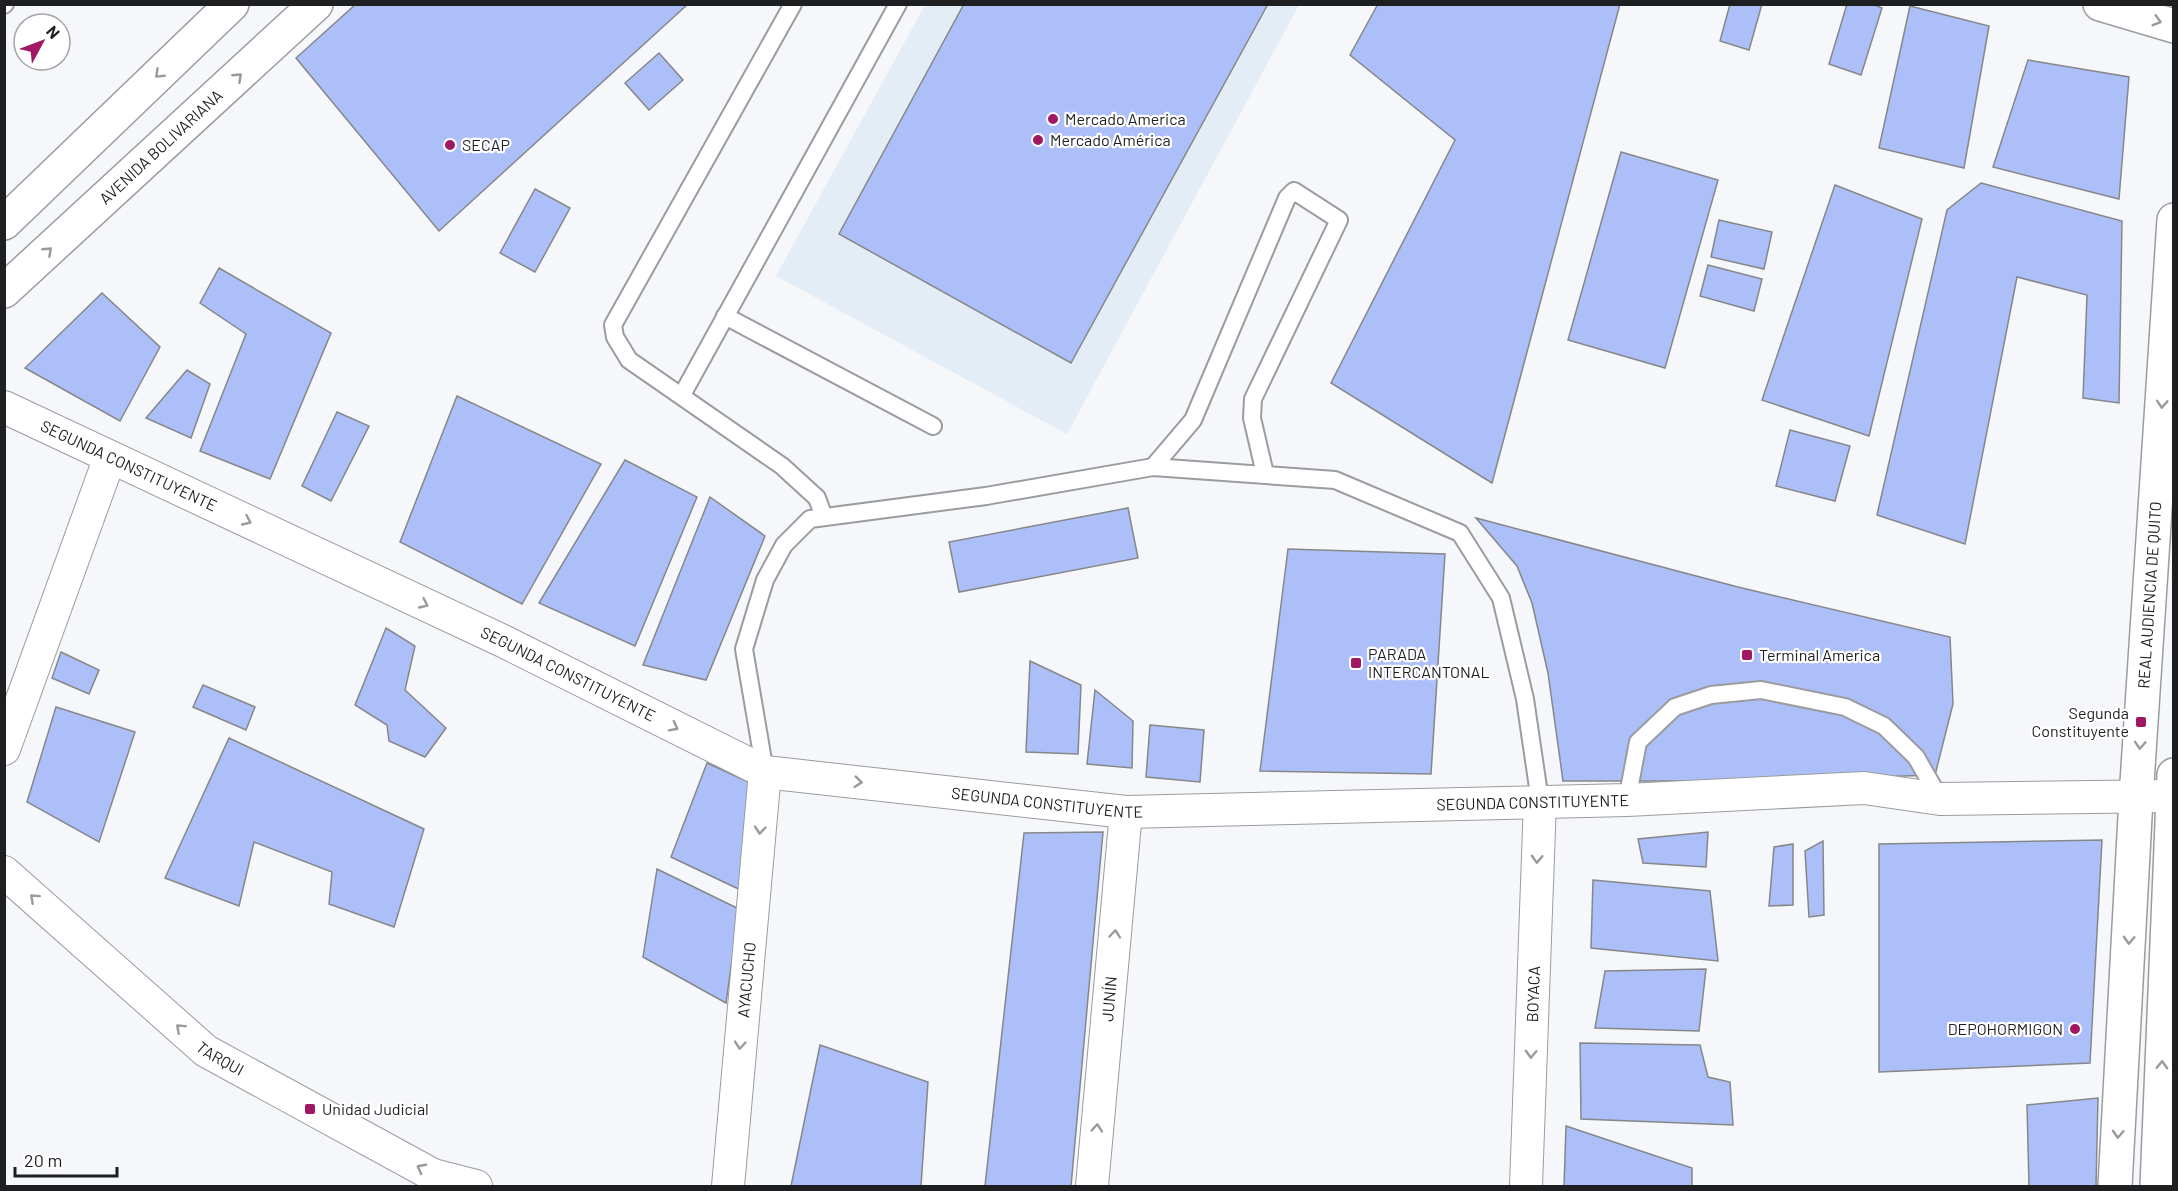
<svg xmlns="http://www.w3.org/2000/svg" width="2178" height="1191" font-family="Barlow,sans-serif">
	<rect width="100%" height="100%" fill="#f5f7fa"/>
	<polygon fill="#e4ecf5" points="925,5 1299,5 1067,434 776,276"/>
	<g fill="#acbff8" stroke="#868789" stroke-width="1.5">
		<polygon points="356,4 688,4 439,231 296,58"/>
		<polygon points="964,4 1268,4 1071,363 839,234"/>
		<polygon points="1378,4 1620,4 1492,483 1331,383 1455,140 1350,55"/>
		<polygon points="1730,4 1762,4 1749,50 1720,41"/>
		<polygon points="1847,4 1872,4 1882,8 1861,75 1829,64"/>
		<polygon points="1910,6 1989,26 1964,168 1879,148"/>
		<polygon points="659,53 683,80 649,110 625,83"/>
		<polygon points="2028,60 2129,77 2119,199 1993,167"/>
		<polygon points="1621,152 1718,180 1665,368 1568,340"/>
		<polygon points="1981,183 2122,221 2119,403 2083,398 2087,295 2017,277 1965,544 1877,515 1947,210"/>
		<polygon points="1835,185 1922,219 1869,436 1762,400"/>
		<polygon points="535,189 570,208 535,272 500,253"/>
		<polygon points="1719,220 1772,232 1764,269 1711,257"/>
		<polygon points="1708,265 1762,279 1754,311 1700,296"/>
		<polygon points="219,268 331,333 270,479 200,451 246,334 200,303"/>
		<polygon points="102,293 160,347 120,421 25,368"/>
		<polygon points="187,370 210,384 191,438 146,418"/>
		<polygon points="457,396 601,464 522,604 400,542"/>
		<polygon points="337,412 369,426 331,501 302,486"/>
		<polygon points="1790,430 1850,446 1835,501 1776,486"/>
		<polygon points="625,460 697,497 635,646 539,603"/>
		<polygon points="710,497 765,536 706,680 643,665"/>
		<polygon points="1128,508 1138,558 959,592 949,542"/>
		<polygon points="1476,518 1738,587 1950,637 1953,704 1935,775 1750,781 1563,781 1548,673 1532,603 1517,566"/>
		<polygon points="1288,549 1445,554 1431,774 1260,771"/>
		<polygon points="386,628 415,646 405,690 446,728 425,757 389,741 387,725 355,705"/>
		<polygon points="61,652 99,670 89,694 52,678"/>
		<polygon points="1030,661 1081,685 1078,754 1026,752"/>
		<polygon points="203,685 255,707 246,730 193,707"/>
		<polygon points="1095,690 1133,721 1132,768 1087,764"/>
		<polygon points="56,707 135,732 99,842 27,802"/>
		<polygon points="1150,725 1204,730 1200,782 1146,777"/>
		<polygon points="229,738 424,829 394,927 329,904 332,872 254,842 239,906 165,878"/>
		<polygon points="707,763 753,784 747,893 671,857"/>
		<polygon points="1103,832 1071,1186 985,1186 1024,833"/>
		<polygon points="1708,832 1706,867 1643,863 1638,839"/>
		<polygon points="2102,840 2090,1063 1879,1072 1879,844"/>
		<polygon points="1823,841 1824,915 1809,917 1805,851"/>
		<polygon points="1793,844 1793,905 1769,906 1774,847"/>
		<polygon points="657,869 739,909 726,1003 643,957"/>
		<polygon points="1593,880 1710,891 1718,961 1591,948"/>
		<polygon points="1706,969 1699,1031 1595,1028 1605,971"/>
		<polygon points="1580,1043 1700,1045 1708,1077 1730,1082 1733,1125 1581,1119"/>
		<polygon points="820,1045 928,1082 921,1186 791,1186"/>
		<polygon points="2098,1098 2096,1186 2029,1186 2027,1105"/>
		<polygon points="1566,1126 1692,1168 1692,1186 1564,1186"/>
	</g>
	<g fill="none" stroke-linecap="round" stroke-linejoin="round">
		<g stroke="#9a9c9f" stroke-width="20">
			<g id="lane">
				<polyline points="793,4 613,325 615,337 629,360 782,466 817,498 824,517"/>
				<polyline points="4,5 5,4"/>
				<polyline points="725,316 933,426"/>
				<polyline points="682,395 898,4"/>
				<polyline points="1153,467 1193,420 1287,198 1294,191 1339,220 1253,399 1252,418 1265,474"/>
				<polyline points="765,772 744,649 765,580 784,545 810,519 986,496 1153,467 1335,480 1460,533 1501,598 1525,699 1540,801"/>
				<polyline points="1627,800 1638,742 1675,707 1711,695 1761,690 1845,707 1884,726 1916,757 1940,799"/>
			</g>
		</g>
		<g stroke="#9a9c9f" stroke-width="34">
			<g id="street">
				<path id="s1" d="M4,407L503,641L765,772L1126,812L1627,800L1864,788L1940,799L2172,796"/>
				<polyline points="4,749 110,457"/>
				<path id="s2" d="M4,872L206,1051L433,1175L476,1186"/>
				<path id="s3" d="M728,1186L765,772"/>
				<path id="s4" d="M1092,1186L1126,812"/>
				<path id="s5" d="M1526,1186L1540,801"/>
			</g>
		</g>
		<g stroke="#9a9c9f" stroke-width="36">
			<g id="secondary">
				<polyline points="2100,4 2174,26"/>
				<path id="s6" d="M2115,1186L2136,798L2174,220"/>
				<polyline points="2157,1186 2174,775"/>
			</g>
		</g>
		<g stroke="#9a9c9f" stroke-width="36">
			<g id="primary">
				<polyline points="4,223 232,4"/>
				<path id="s7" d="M4,291L316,4"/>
			</g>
		</g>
		<use href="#lane" stroke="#fff" stroke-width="16"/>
		<use href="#street" stroke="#fff" stroke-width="32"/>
		<use href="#secondary" stroke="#fff" stroke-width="33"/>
		<use href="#primary" stroke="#fff" stroke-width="33"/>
	</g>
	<defs><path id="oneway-chevron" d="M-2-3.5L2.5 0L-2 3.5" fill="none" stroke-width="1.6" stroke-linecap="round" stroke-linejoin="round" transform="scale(1.5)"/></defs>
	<g stroke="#9a9a9b">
		<use href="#oneway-chevron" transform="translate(2157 21) rotate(16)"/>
		<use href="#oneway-chevron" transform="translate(159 74) rotate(136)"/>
		<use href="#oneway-chevron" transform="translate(238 77) rotate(-43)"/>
		<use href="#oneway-chevron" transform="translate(48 251) rotate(-43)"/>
		<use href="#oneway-chevron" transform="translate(2162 404) rotate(94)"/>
		<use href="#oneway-chevron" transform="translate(247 521) rotate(25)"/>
		<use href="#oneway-chevron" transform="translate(424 604) rotate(25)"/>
		<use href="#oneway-chevron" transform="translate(674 727) rotate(27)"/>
		<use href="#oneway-chevron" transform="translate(2140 745) rotate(94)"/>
		<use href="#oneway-chevron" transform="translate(858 782) rotate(6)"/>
		<use href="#oneway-chevron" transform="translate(760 830) rotate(95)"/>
		<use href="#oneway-chevron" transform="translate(1537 859) rotate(92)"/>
		<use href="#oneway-chevron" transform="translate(34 898) rotate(-138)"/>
		<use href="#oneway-chevron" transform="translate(1115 934) rotate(-85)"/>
		<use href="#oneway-chevron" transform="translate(2129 940) rotate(93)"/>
		<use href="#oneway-chevron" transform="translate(180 1028) rotate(-138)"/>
		<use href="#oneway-chevron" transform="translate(740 1045) rotate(95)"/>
		<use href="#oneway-chevron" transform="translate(1531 1054) rotate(92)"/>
		<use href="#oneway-chevron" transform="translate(2162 1065) rotate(-88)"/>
		<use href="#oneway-chevron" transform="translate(1097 1128) rotate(-85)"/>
		<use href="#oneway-chevron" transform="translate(2118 1134) rotate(93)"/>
		<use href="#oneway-chevron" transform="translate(421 1168) rotate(-152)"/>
	</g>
	<g fill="#9f1765" stroke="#fff" stroke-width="2">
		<circle cx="1053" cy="119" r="6"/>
		<circle cx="1038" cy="140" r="6"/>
		<circle cx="450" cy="145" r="6"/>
		<rect x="1741" y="649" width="12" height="12" rx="3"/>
		<rect x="1350" y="657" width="12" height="12" rx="3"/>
		<rect x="2135" y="716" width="12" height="12" rx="3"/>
		<circle cx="2075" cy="1029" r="6"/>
		<rect x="304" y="1103" width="12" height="12" rx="3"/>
	</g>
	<g text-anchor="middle" stroke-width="4.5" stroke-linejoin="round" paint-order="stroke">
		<g font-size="16" fill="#1e1f20" stroke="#fff" text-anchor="start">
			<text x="1065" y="125">Mercado America</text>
			<text x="1050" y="146">Mercado América</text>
			<text x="462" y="151">SECAP</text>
			<text x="1368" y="660">PARADA<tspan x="1368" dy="18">INTERCANTONAL</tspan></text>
			<text x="1759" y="661">Terminal America</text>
			<text x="2129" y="719" text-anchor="end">Segunda<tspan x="2129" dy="18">Constituyente</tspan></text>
			<text x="2063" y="1035" text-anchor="end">DEPOHORMIGON</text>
			<text x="322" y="1115">Unidad Judicial</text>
		</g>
		<g font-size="16" fill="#1e1f20" stroke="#fff">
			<text dy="6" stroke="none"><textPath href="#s7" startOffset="213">AVENIDA BOLIVARIANA</textPath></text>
			<text dy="6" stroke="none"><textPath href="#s1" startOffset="138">SEGUNDA CONSTITUYENTE</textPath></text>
			<text dy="6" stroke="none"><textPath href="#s6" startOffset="592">REAL AUDIENCIA DE QUITO</textPath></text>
			<text dy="6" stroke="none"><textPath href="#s1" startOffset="624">SEGUNDA CONSTITUYENTE</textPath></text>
			<text dy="6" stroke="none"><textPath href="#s1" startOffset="1128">SEGUNDA CONSTITUYENTE</textPath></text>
			<text dy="6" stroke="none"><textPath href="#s1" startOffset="1614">SEGUNDA CONSTITUYENTE</textPath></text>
			<text dy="6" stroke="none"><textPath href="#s3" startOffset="207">AYACUCHO</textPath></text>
			<text dy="6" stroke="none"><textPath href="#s5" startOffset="192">BOYACA</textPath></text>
			<text dy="6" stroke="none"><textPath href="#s4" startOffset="188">JUNÍN</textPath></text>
			<text dy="6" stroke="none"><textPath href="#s2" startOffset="286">TARQUI</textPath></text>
		</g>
	</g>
	<rect width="2178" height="1191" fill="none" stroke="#1e1f20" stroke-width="12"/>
	<g transform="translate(42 42) rotate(49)"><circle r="28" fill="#ffffff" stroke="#a5a5a6" stroke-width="1.5"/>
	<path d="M0-4.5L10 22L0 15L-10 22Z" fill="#9f1765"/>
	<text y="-9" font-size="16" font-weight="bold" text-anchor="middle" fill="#1e1f20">N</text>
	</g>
	<path d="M15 1167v9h102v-9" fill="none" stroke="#1e1f20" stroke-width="3"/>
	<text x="24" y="1167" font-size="18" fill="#1e1f20" stroke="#ffffff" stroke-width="4.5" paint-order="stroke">20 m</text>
</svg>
